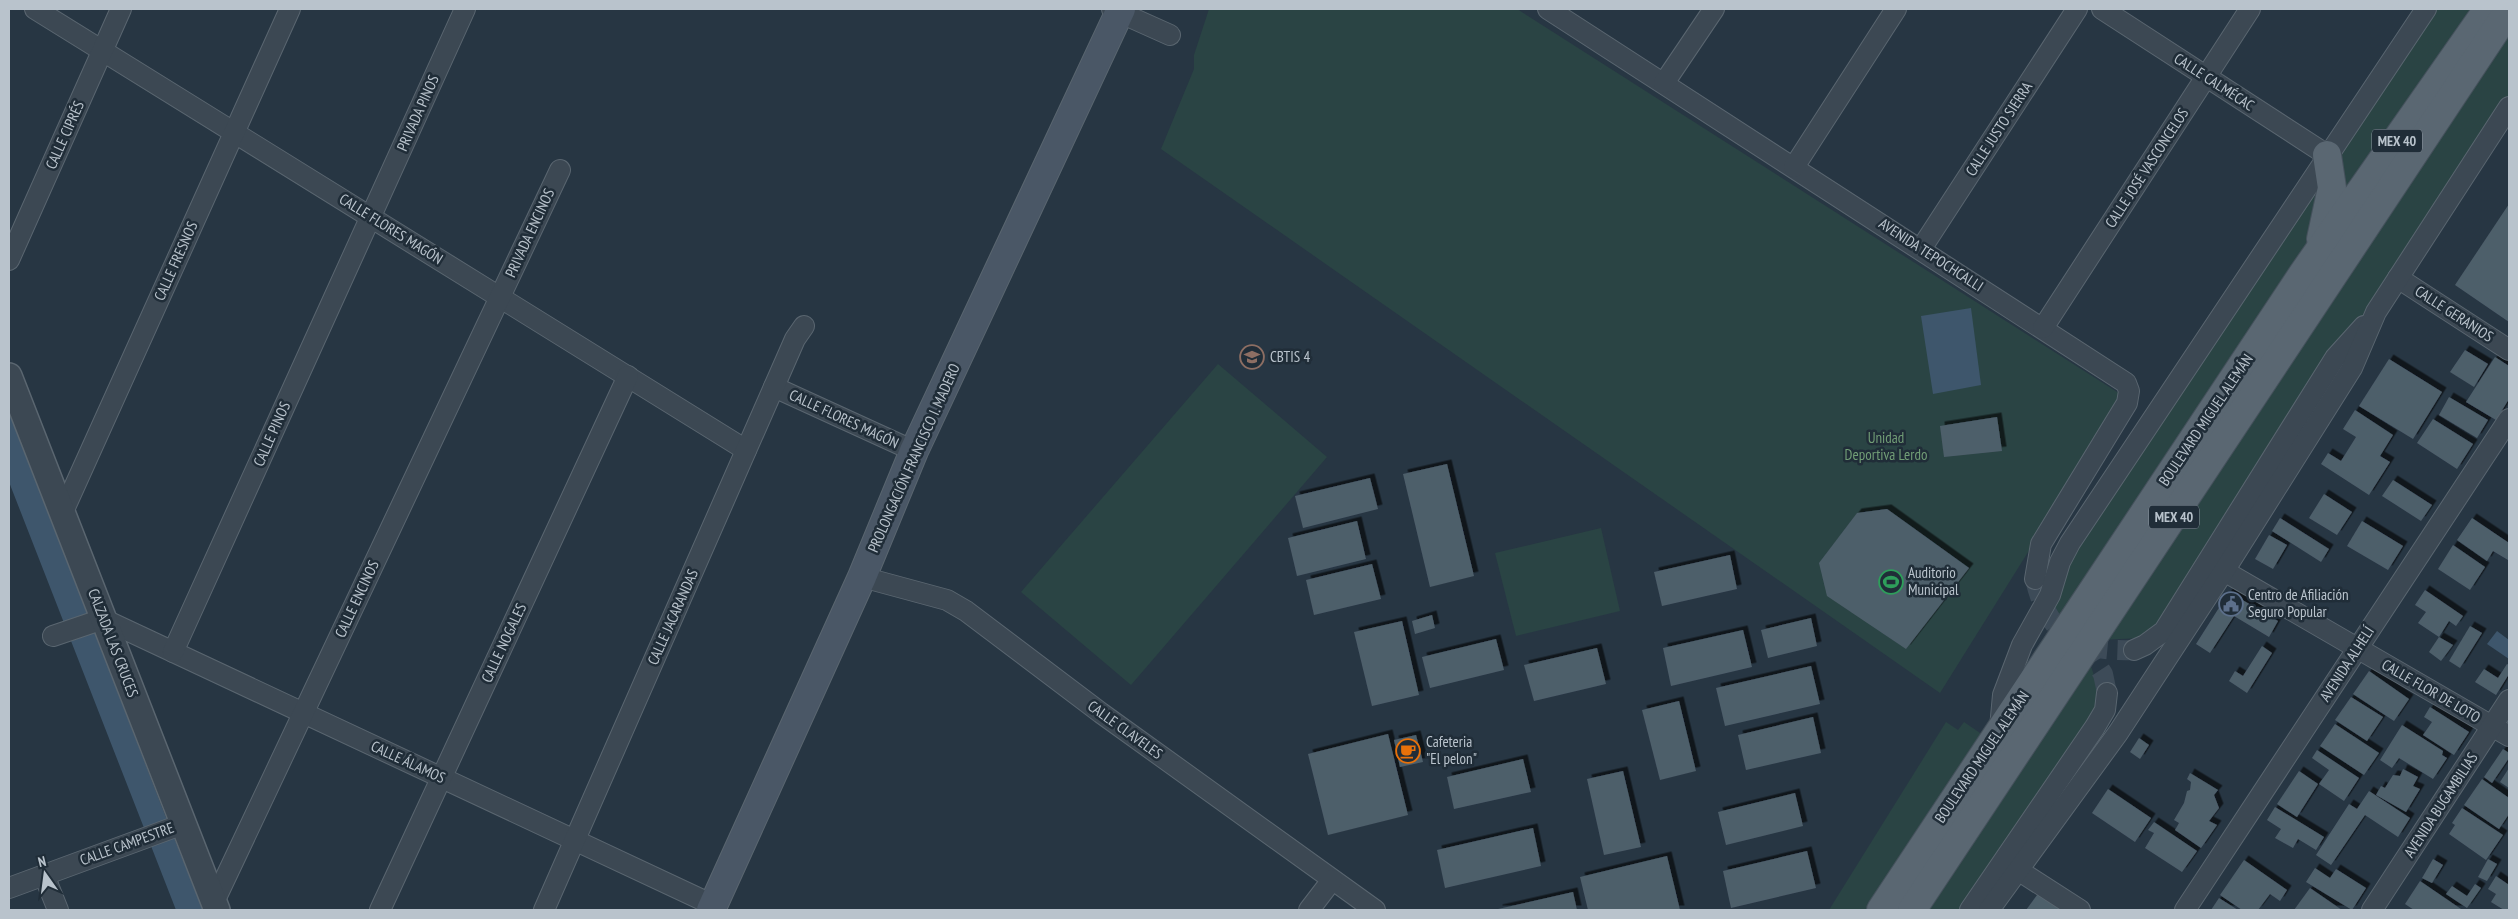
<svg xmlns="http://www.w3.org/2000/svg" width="2518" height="919" font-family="'PT Sans Narrow',sans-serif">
	<defs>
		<filter id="shadow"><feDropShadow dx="4.5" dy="-4.5" stdDeviation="0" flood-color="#0009"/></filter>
	</defs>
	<rect width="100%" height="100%" fill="#273643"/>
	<g fill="#2a4444">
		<polygon points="1209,9 1517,9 2125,397 1940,693 1161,149 1194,69 1194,55"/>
		<polygon points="2433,9 2478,9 2054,625 2053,618 2065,561"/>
		<polygon points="2509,27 2509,108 2335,354 2162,623 2144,638 2097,640"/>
		<polygon points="1218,364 1327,457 1131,685 1021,592"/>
		<polygon points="1601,528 1620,611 1516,636 1495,553"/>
		<polygon points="2088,657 2099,691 2098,709 1966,910 1918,910"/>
		<polygon points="1946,722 1958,730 1964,722 1983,735 1867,910 1829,910"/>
	</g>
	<g fill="#3e566c">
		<polygon points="1971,308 1981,385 1933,394 1921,316"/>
		<polygon points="9,409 165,815 203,910 176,910 9,482"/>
		<polygon points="2497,631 2509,640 2509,659 2487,644"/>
	</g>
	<g fill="#4e5e6b" filter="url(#shadow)">
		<polygon points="2509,204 2509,322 2455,285"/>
		<polygon points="2465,350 2488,364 2474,387 2450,372"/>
		<polygon points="2495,357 2509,366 2509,399 2496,420 2466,402"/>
		<polygon points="2389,359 2442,392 2413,439 2359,406"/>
		<polygon points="2449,397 2488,420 2477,438 2439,415"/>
		<polygon points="2355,410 2393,435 2380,456 2390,462 2369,495 2321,464 2328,453 2341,461 2356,437 2343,429"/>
		<polygon points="1997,417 2002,451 1944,457 1940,426"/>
		<polygon points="2433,419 2473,444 2457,469 2417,443"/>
		<polygon points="1447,464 1474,576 1430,587 1403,474"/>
		<polygon points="1370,478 1378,509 1303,528 1295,496"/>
		<polygon points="2393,480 2432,505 2421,521 2382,496"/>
		<polygon points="2324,494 2352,512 2337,535 2309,518"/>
		<polygon points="1887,509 1969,568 1906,649 1827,596 1819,563 1857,513"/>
		<polygon points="2280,518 2329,549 2321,562 2272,531"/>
		<polygon points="2472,518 2509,543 2508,560 2493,551 2487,561 2457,540"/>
		<polygon points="1357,521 1366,559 1297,576 1288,538"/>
		<polygon points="2362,521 2403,546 2388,570 2347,546"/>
		<polygon points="2269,535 2287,545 2273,569 2255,559"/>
		<polygon points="2453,545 2485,567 2470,590 2438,569"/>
		<polygon points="1730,555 1737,589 1662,606 1654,572"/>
		<polygon points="1372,564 1381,599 1314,615 1306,580"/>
		<polygon points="2425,590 2463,616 2456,626 2449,621 2439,637 2418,623 2426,612 2415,605"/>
		<polygon points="2229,592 2278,621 2269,637 2234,616 2210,653 2196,644"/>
		<polygon points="1432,615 1435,628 1415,634 1412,621"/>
		<polygon points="1811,618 1817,646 1768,658 1761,630"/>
		<polygon points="1402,621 1419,695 1372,706 1354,632"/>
		<polygon points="2470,626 2482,633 2460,668 2449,661"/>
		<polygon points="1743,630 1752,667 1671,686 1663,648"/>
		<polygon points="2439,637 2453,645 2441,661 2429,652"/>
		<polygon points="1496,639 1504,670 1430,688 1422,657"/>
		<polygon points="2262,646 2272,653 2247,693 2229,681 2235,671 2243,676"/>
		<polygon points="1597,648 1606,684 1534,701 1524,665"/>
		<polygon points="2507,664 2509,665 2509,674 2496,695 2475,682 2484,669 2498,678"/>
		<polygon points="1811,666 1820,704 1725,726 1716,688"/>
		<polygon points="2369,671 2409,699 2394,721 2353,694"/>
		<polygon points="2351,697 2383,717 2367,741 2335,720"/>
		<polygon points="1679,701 1696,771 1660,780 1642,710"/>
		<polygon points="2430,707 2469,732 2454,755 2423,735 2432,722 2424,717"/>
		<polygon points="1813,717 1821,753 1746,770 1738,735"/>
		<polygon points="2335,724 2379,753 2364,775 2320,746"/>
		<polygon points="2402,725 2443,751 2442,755 2447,758 2433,779 2399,758 2392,768 2380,760"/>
		<polygon points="1388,734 1408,815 1328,835 1308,754"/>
		<polygon points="1416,735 1423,762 1400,767 1394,740"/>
		<polygon points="2139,738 2149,745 2140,759 2130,752"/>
		<polygon points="2503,749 2509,753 2509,758 2492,783 2484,777"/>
		<polygon points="2317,750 2359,778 2344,801 2319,784 2329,770 2312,758"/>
		<polygon points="1523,759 1531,792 1454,809 1447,777"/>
		<polygon points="2509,768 2509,788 2500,782"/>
		<polygon points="2403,769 2418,777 2413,786 2420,789 2406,812 2376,795 2381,786 2385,788 2393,775 2400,776"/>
		<polygon points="1623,771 1641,847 1604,855 1587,779"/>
		<polygon points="2299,771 2318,784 2297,817 2277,804"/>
		<polygon points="2190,773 2218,790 2214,795 2219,808 2209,821 2217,825 2201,848 2175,830 2179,823 2174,820 2184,803 2187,791 2190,790 2191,782 2187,779"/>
		<polygon points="2482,779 2509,798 2509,814 2499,829 2464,805"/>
		<polygon points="2108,789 2151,818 2135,842 2092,813"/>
		<polygon points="2369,791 2410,818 2398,837 2365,815 2331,865 2316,855 2349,804 2357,809"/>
		<polygon points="1795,793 1803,826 1726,845 1718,812"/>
		<polygon points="2275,807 2324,837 2316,850 2298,839 2293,848 2275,838 2281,829 2267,820"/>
		<polygon points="2462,808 2503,835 2486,860 2449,834 2455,825 2452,823"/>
		<polygon points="2154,822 2197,851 2182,872 2145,848 2154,833 2148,830"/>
		<polygon points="1533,828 1541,866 1445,888 1437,850"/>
		<polygon points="1807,851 1816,888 1731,908 1723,871"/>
		<polygon points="1667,856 1680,910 1588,910 1580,877"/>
		<polygon points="2433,859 2443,865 2432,883 2422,878"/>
		<polygon points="2488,859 2497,864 2487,881 2478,877"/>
		<polygon points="2244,860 2287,890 2280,901 2270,894 2258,910 2242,910 2220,895"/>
		<polygon points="2315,868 2330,878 2336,869 2366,888 2352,910 2306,882"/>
		<polygon points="2496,876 2509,885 2509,910 2504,910 2491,902 2496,894 2488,889"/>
		<polygon points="2420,881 2461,909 2460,910 2414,910 2405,904"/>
		<polygon points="2475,884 2481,888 2467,908 2446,894 2452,886 2467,896"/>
		<polygon points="2310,888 2342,910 2294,910"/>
		<polygon points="2040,891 2067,910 2026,910"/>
		<polygon points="1573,892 1577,910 1498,910 1498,909"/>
		<polygon points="2219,898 2238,910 2211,910"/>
	</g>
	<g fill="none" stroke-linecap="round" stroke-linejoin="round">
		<g stroke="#3d4b58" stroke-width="20" stroke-dasharray="20 10" stroke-linecap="butt">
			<path d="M2035,579C2048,636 2077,652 2134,650"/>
			<polyline points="2084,645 2103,674 2107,693"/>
		</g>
		<g stroke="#5a6670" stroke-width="22">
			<g id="minor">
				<polyline points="35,9 746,450"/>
				<polyline points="1112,9 1170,35"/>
				<polyline points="1548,9 2126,383 2129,391 2127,403 2041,544 2035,579"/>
				<polyline points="2102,9 2327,155"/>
				<polyline points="1664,83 1714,9"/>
				<polyline points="1794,167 1896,9"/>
				<polyline points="1921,249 2077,9"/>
				<polyline points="9,260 121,9"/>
				<polyline points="2398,278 2509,350"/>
				<polyline points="2043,328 2250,9"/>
				<polyline points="774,387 914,451"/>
				<polyline points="62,514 290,9"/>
				<polyline points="2224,571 2509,736"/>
				<polyline points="862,577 947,600 966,611 1101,713 1375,910"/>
				<polyline points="53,636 103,619 713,905"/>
				<polyline points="2134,650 2145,645 2164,631 2335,358 2364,326"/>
				<polyline points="173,652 465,9"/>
				<polyline points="2000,728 2003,695 2022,645 2050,595 2060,562 2070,543 2426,9"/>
				<polyline points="2018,870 2080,910"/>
				<polyline points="44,875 58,910"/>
				<polyline points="9,888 183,824"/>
				<polyline points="214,902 560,170"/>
				<polyline points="380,910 628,376"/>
				<polyline points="544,910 795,339 804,326"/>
				<polyline points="1309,910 1332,880"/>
				<polyline points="1970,910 2095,727 2105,710 2107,693"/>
				<polyline points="1989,910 2118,733 2224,571 2352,368 2376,312 2509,107"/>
				<polyline points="2185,910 2509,419"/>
				<polyline points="2372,910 2509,700"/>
			</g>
		</g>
		<g stroke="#5a6670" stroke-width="28">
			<polyline id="tertiary" points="9,376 217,910"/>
		</g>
		<g stroke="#5a6670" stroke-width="30">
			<polyline id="secondary" points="711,910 862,577 914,451 1121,9"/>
		</g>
		<g stroke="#45515c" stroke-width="30">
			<g id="primary">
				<polyline points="2321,239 2332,188 2327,155"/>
				<polyline points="1881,910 2304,272 2488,9"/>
				<polyline points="1912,910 2509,10"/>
			</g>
		</g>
		<use href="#minor" stroke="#3c4853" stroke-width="20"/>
		<use href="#tertiary" stroke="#3c4853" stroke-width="25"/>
		<use href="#secondary" stroke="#4a5766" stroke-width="28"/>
		<use href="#primary" stroke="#5a6772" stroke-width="28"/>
	</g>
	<defs>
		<g id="university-ring" transform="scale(1.25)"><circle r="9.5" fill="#202d38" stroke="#8d6e63" stroke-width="1.5"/><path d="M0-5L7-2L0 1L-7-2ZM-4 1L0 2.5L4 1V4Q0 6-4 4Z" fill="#8d6e63"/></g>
		<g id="stadium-ring" transform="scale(1.25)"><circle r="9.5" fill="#202d38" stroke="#2e9e5b" stroke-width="1.5"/><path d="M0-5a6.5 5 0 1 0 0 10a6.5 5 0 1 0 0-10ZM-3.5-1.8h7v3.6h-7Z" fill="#2e9e5b"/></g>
		<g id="civic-ring" transform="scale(1.25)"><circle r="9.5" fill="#202d38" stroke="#5c6f8a" stroke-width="1.5"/><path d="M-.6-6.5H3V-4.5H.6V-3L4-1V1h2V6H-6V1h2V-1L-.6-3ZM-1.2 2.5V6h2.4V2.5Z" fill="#5c6f8a"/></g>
		<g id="cafe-ring" transform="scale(1.25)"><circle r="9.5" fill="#202d38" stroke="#e8710a" stroke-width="1.5"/><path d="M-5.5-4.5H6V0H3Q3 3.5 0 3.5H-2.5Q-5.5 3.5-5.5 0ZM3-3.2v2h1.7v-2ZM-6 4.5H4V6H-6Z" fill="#e8710a"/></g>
	</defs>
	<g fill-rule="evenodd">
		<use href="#university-ring" x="1252" y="357"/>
		<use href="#stadium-ring" x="1891" y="582"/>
		<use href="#civic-ring" x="2231" y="604"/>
		<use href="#cafe-ring" x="1408" y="751"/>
	</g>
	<g text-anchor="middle" stroke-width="5" stroke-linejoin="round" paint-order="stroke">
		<g fill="#202d38" stroke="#8b96a0" stroke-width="1">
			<rect x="2372" y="129.5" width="50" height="23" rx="4"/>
			<rect x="2149" y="505.5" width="50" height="23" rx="4"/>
		</g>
		<g font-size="14" font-weight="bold" fill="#b9c3cc">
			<text x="2397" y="146">MEX 40</text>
			<text x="2174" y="522">MEX 40</text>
		</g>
		<g font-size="15" fill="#b9c3cc" stroke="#202d38">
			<text transform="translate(2214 82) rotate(33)" y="5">CALLE CALMÉCAC</text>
			<text transform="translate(418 113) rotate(-66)" y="5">PRIVADA PINOS</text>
			<text transform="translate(1999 129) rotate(-57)" y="5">CALLE JUSTO SIERRA</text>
			<text transform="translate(65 135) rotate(-66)" y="5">CALLE CIPRÉS</text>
			<text transform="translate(2147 168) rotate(-57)" y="5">CALLE JOSÉ VASCONCELOS</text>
			<text transform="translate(391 229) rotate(32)" y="5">CALLE FLORES MAGÓN</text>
			<text transform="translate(530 233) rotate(-65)" y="5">PRIVADA ENCINOS</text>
			<text transform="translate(1931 255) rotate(33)" y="5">AVENIDA TEPOCHCALLI</text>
			<text transform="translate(176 261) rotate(-66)" y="5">CALLE FRESNOS</text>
			<text transform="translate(2454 314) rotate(33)" y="5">CALLE GERANIOS</text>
			<text transform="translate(844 419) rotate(25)" y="5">CALLE FLORES MAGÓN</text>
			<text transform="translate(2206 420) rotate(-56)" y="5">BOULEVARD MIGUEL ALEMÁN</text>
			<text transform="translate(272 434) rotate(-66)" y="5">CALLE PINOS</text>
			<text transform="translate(914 458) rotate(-66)" y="5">PROLONGACIÓN FRANCISCO I. MADERO</text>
			<text transform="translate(357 599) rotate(-65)" y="5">CALLE ENCINOS</text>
			<text transform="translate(673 617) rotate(-66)" y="5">CALLE JACARANDAS</text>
			<text transform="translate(113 643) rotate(69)" y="5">CALZADA LAS CRUCES</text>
			<text transform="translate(504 643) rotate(-65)" y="5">CALLE NOGALES</text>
			<text transform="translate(2347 664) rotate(-57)" y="5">AVENIDA ALHELÍ</text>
			<text transform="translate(2431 691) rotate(30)" y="5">CALLE FLOR DE LOTO</text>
			<text transform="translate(1125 730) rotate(36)" y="5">CALLE CLAVELES</text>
			<text transform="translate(1982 757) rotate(-56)" y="5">BOULEVARD MIGUEL ALEMÁN</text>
			<text transform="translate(408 762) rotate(25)" y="5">CALLE ÁLAMOS</text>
			<text transform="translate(2441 805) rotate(-57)" y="5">AVENIDA BUGAMBILIAS</text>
			<text transform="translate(127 844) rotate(-20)" y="5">CALLE CAMPESTRE</text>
		</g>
		<g font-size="15" fill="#b9c3cc" stroke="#202d38" text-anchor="start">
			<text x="1270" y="362">CBTIS 4</text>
			<text x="1908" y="578">Auditorio<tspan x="1908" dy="17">Municipal</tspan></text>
			<text x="2248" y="600">Centro de Afiliación<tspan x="2248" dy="17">Seguro Popular</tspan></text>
			<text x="1426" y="747">Cafeteria<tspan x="1426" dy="17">"El pelon"</tspan></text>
		</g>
		<g font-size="15" fill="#719d76" stroke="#202d38">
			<text x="1886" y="443">Unidad<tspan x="1886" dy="17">Deportiva Lerdo</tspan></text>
		</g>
	</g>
	<rect width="2518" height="919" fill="none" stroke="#b9c3cc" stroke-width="20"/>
	<g transform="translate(45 874) rotate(346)" stroke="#202d38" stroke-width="4" paint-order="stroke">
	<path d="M0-4L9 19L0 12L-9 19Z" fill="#b9c3cc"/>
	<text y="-8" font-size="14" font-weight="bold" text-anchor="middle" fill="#b9c3cc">N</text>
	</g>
</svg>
